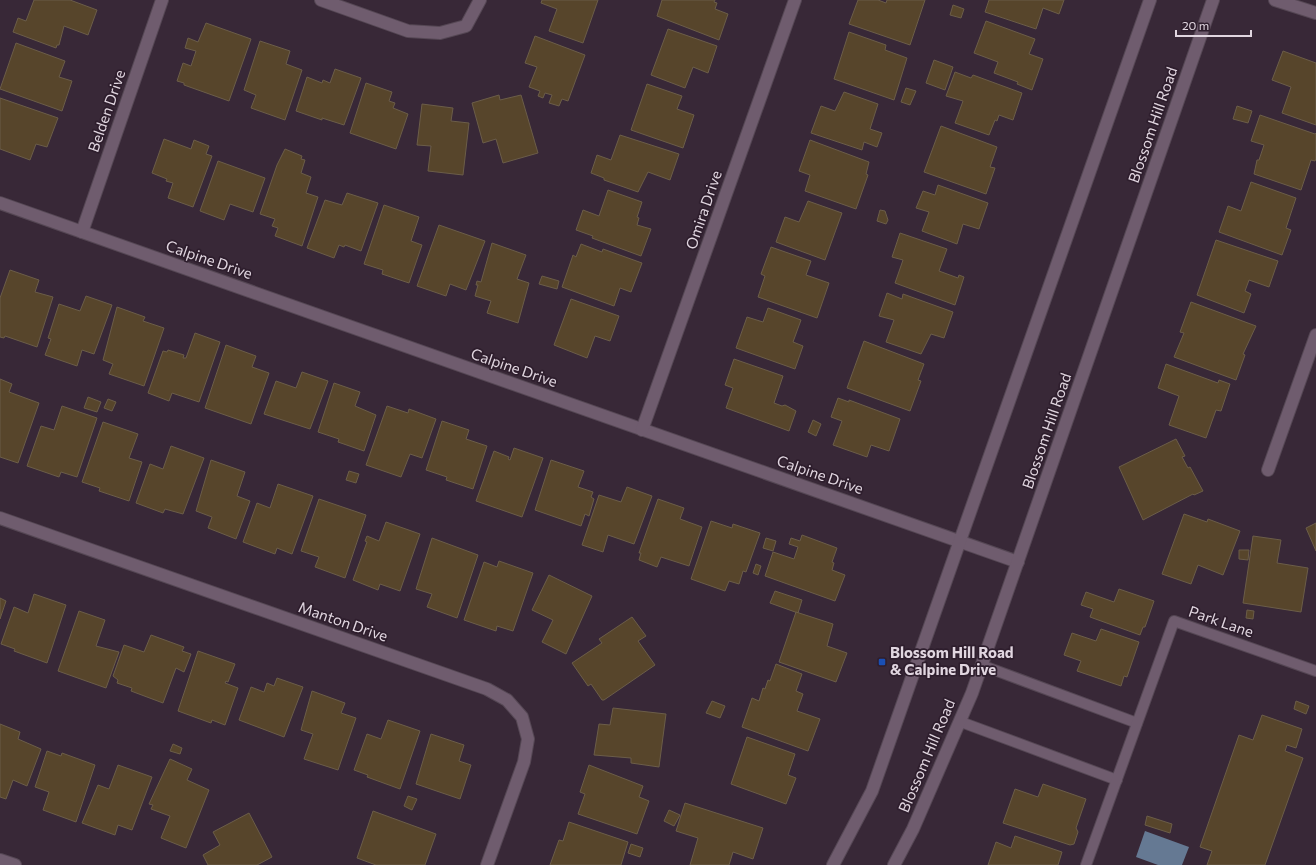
<svg xmlns="http://www.w3.org/2000/svg" width="1316" height="865" font-family="Commissioner,sans-serif">
	<rect width="100%" height="100%" fill="#382837"/>
	<polygon fill="#657993" points="1145,831 1189,847 1182,865 1158,865 1136,857"/>
	<g fill="#57452b" stroke="#6b5d49">
		<polygon points="34,0 70,0 97,10 88,35 64,26 59,45 57,45 56,48 13,32 18,18 26,21"/>
		<polygon points="542,0 598,0 583,43 549,31 557,9 541,3"/>
		<polygon points="662,0 715,0 714,2 717,3 715,9 728,14 719,40 657,16"/>
		<polygon points="858,0 878,0 886,3 887,0 925,0 910,45 849,24"/>
		<polygon points="989,0 1064,0 1059,14 1043,8 1036,29 985,12"/>
		<polygon points="953,5 964,9 961,18 950,15"/>
		<polygon points="986,21 1035,39 1029,54 1043,59 1032,90 1017,84 1018,82 994,73 998,62 974,53"/>
		<polygon points="206,23 251,39 229,101 184,85 184,83 177,81 183,63 191,66 196,51 185,48 188,38 198,42"/>
		<polygon points="668,29 717,46 708,73 693,67 685,88 651,75"/>
		<polygon points="849,32 886,45 885,50 907,58 894,100 834,79"/>
		<polygon points="535,36 585,55 568,101 562,99 559,106 549,103 552,95 545,93 543,98 538,96 540,91 529,87 537,67 525,63"/>
		<polygon points="260,41 290,51 286,64 302,70 285,120 251,108 256,95 244,90"/>
		<polygon points="16,43 65,61 59,77 72,81 62,111 0,89"/>
		<polygon points="1283,51 1316,63 1316,125 1282,113 1291,87 1272,80"/>
		<polygon points="934,60 953,67 945,90 926,83"/>
		<polygon points="335,69 361,78 344,125 322,118 322,120 296,111 307,77 322,83 323,80 330,83"/>
		<polygon points="955,72 971,78 973,75 1022,93 1013,120 999,115 997,121 995,120 989,135 955,123 963,101 946,96"/>
		<polygon points="366,83 392,92 389,101 395,103 393,108 408,114 396,149 350,133"/>
		<polygon points="647,84 682,96 677,109 694,115 683,148 631,130"/>
		<polygon points="906,88 916,91 910,105 901,102"/>
		<polygon points="844,92 878,104 870,129 882,133 877,147 864,142 862,150 811,133 821,106 835,111"/>
		<polygon points="499,95 500,100 521,95 538,153 503,163 496,139 483,143 472,103"/>
		<polygon points="0,98 58,118 47,147 36,144 30,160 0,149"/>
		<polygon points="422,104 453,108 451,121 469,123 463,175 428,171 431,146 417,145"/>
		<polygon points="1237,106 1252,111 1248,123 1233,119"/>
		<polygon points="1260,115 1315,134 1316,133 1316,159 1315,161 1311,160 1301,190 1254,174 1257,160 1259,160 1264,145 1251,141"/>
		<polygon points="941,126 997,147 990,167 995,168 986,194 924,172"/>
		<polygon points="620,135 679,154 670,180 648,172 638,192 604,180 604,178 591,173 597,155 611,160"/>
		<polygon points="164,139 191,149 194,140 209,146 206,154 212,156 193,207 168,198 173,183 166,181 167,179 152,173"/>
		<polygon points="810,140 869,162 866,174 868,175 856,209 805,191 810,175 799,171"/>
		<polygon points="285,149 302,156 301,159 305,160 301,173 311,177 306,193 318,197 302,246 275,236 278,228 272,226 275,219 260,214 277,165"/>
		<polygon points="218,161 265,178 253,212 230,204 224,220 200,211"/>
		<polygon points="1251,182 1296,198 1286,228 1291,230 1282,255 1219,232 1228,206 1241,211"/>
		<polygon points="938,185 988,203 979,229 963,224 957,244 922,231 929,212 916,208 923,191 935,195"/>
		<polygon points="608,190 642,202 637,217 639,218 637,225 651,229 641,256 592,238 593,236 576,230 583,210 599,216"/>
		<polygon points="347,193 378,203 361,251 345,245 344,247 339,245 334,258 307,248 325,200 342,205"/>
		<polygon points="808,201 842,213 825,260 776,242 785,217 799,222"/>
		<polygon points="384,205 419,217 411,241 422,245 409,283 382,274 383,270 364,264"/>
		<polygon points="880,210 885,211 888,220 886,224 877,221"/>
		<polygon points="439,225 485,241 466,290 450,284 446,296 417,286"/>
		<polygon points="900,233 947,249 939,271 958,278 959,275 964,277 955,305 895,283 903,260 892,257"/>
		<polygon points="1216,240 1278,261 1269,287 1249,280 1245,291 1251,294 1244,313 1197,295"/>
		<polygon points="492,243 526,255 517,279 529,283 518,323 487,313 491,301 475,296 478,285 476,285 477,281 481,282"/>
		<polygon points="581,244 602,252 603,249 642,263 631,292 620,288 614,306 562,287 573,255 576,257"/>
		<polygon points="771,247 811,261 806,275 829,283 817,318 758,297 765,276 761,274"/>
		<polygon points="10,270 39,280 35,292 53,297 37,347 5,336 4,338 0,337 0,298"/>
		<polygon points="542,276 559,281 557,289 539,284"/>
		<polygon points="887,293 902,299 903,294 953,312 944,338 931,334 921,354 886,342 894,320 879,316"/>
		<polygon points="86,296 112,305 94,354 82,350 77,366 45,355 51,339 48,338 59,304 80,311"/>
		<polygon points="571,299 619,316 610,341 595,336 587,358 554,345"/>
		<polygon points="1191,302 1256,326 1243,354 1245,355 1236,380 1174,357 1184,333 1180,332"/>
		<polygon points="117,307 145,317 143,321 164,328 144,386 109,374 113,364 103,360"/>
		<polygon points="768,308 801,320 793,342 803,346 795,369 736,348 747,317 763,322"/>
		<polygon points="195,333 220,342 199,402 172,393 169,401 148,393 163,351 167,352 168,350 184,355 183,358 186,358"/>
		<polygon points="864,341 924,364 918,380 921,381 910,411 847,388"/>
		<polygon points="226,345 256,356 252,367 269,373 251,424 205,408"/>
		<polygon points="734,359 783,376 774,403 782,406 785,405 796,411 789,431 726,408 733,388 725,385"/>
		<polygon points="1166,364 1218,383 1219,380 1230,384 1221,411 1216,410 1206,438 1169,425 1179,396 1158,388"/>
		<polygon points="302,372 328,381 310,429 264,414 276,381 296,388"/>
		<polygon points="0,379 12,384 9,392 39,403 18,463 0,457"/>
		<polygon points="334,383 360,392 355,406 376,415 364,451 338,442 339,439 318,432"/>
		<polygon points="88,397 101,402 97,412 84,408"/>
		<polygon points="838,398 849,402 849,400 900,419 889,451 871,445 867,457 833,445 842,421 831,417"/>
		<polygon points="108,399 116,402 112,411 104,408"/>
		<polygon points="62,406 97,418 77,477 61,472 59,477 27,466 41,426 54,430"/>
		<polygon points="387,406 408,413 409,409 436,419 422,458 410,454 401,477 366,465"/>
		<polygon points="813,420 821,424 816,436 808,432"/>
		<polygon points="442,421 469,430 466,439 487,446 473,489 446,480 447,477 426,470"/>
		<polygon points="103,422 138,434 129,458 142,462 129,501 99,491 100,488 82,482"/>
		<polygon points="1176,439 1185,456 1182,457 1188,468 1190,467 1203,491 1194,495 1193,494 1143,520 1119,467"/>
		<polygon points="171,446 204,458 183,514 165,509 163,513 136,503 150,464 163,469"/>
		<polygon points="514,448 543,458 522,517 476,501 494,451 509,457 508,459 510,460"/>
		<polygon points="211,460 245,472 237,496 250,501 236,539 208,528 212,517 196,511"/>
		<polygon points="551,460 584,471 578,487 593,492 591,497 594,499 589,516 585,514 581,526 535,510"/>
		<polygon points="349,471 359,474 356,483 346,480"/>
		<polygon points="278,484 313,496 292,554 277,548 275,554 243,542 257,503 270,508"/>
		<polygon points="627,487 652,496 634,544 608,535 603,552 582,545 599,495 621,502"/>
		<polygon points="319,499 366,515 345,578 315,567 319,557 301,551"/>
		<polygon points="658,499 684,508 680,519 702,527 689,566 661,557 657,567 639,560 641,553 639,553"/>
		<polygon points="1184,514 1207,522 1208,519 1240,531 1223,575 1198,565 1191,584 1162,574"/>
		<polygon points="711,521 732,528 733,524 760,533 746,572 743,571 739,584 729,581 725,591 691,579"/>
		<polygon points="386,522 420,534 400,591 380,584 378,590 353,580 367,542 365,541 367,536 379,541"/>
		<polygon points="1316,523 1316,551 1306,528"/>
		<polygon points="802,535 837,548 832,562 834,563 832,570 845,575 835,601 765,576 773,552 794,559 798,547 789,544 791,538 800,541"/>
		<polygon points="1253,536 1281,540 1277,563 1308,568 1301,612 1243,603"/>
		<polygon points="432,538 478,555 457,618 427,607 432,594 416,589"/>
		<polygon points="766,538 776,541 773,551 763,548"/>
		<polygon points="1239,550 1249,550 1248,560 1239,559"/>
		<polygon points="499,561 533,573 513,631 497,626 496,631 464,620 484,562 497,567"/>
		<polygon points="756,564 761,566 758,575 753,573"/>
		<polygon points="549,575 592,596 566,654 542,642 553,620 532,610"/>
		<polygon points="1119,589 1154,601 1145,627 1143,627 1140,635 1090,617 1093,609 1081,605 1086,592 1114,602"/>
		<polygon points="775,591 802,600 798,613 770,603"/>
		<polygon points="34,594 66,605 47,663 14,651 15,649 1,644 14,607 28,613"/>
		<polygon points="0,598 6,601 0,619"/>
		<polygon points="1247,610 1254,611 1253,619 1246,618"/>
		<polygon points="79,611 105,620 96,646 119,652 106,688 58,671"/>
		<polygon points="796,612 833,624 827,646 847,653 836,682 779,662"/>
		<polygon points="632,617 646,636 638,641 655,665 604,700 602,700 591,684 588,686 572,663 602,643 599,639"/>
		<polygon points="1101,629 1139,642 1127,677 1124,676 1121,686 1077,671 1081,661 1064,655 1072,633 1096,641"/>
		<polygon points="151,635 184,647 182,651 191,654 184,672 176,668 163,703 131,691 132,688 117,683 118,680 113,676 124,645 144,652"/>
		<polygon points="198,651 235,664 228,682 226,681 225,683 238,688 225,725 212,720 211,723 178,711"/>
		<polygon points="776,664 802,674 796,691 803,694 797,711 820,719 808,751 742,727 752,698 759,701 763,688 765,689 768,680 770,681"/>
		<polygon points="277,678 303,687 284,737 239,720 251,687 264,692 267,683 274,686"/>
		<polygon points="312,691 345,703 341,713 356,718 338,770 304,759 313,734 301,730"/>
		<polygon points="712,701 725,706 720,718 706,713"/>
		<polygon points="1296,701 1309,706 1306,714 1294,709"/>
		<polygon points="613,708 666,714 659,767 631,763 631,758 594,755 599,724 610,725"/>
		<polygon points="1262,715 1302,729 1296,748 1287,745 1285,751 1303,758 1265,865 1207,865 1212,851 1200,847 1239,735 1253,740"/>
		<polygon points="388,720 420,731 400,789 367,777 368,775 354,770 367,734 381,739"/>
		<polygon points="0,724 20,732 18,739 41,749 27,786 13,780 6,799 0,797"/>
		<polygon points="431,734 464,745 459,761 471,765 460,799 416,784"/>
		<polygon points="747,737 795,754 788,775 796,778 786,804 731,784"/>
		<polygon points="173,744 182,748 180,754 170,751"/>
		<polygon points="47,751 61,756 62,753 95,765 76,822 43,810 49,792 35,787"/>
		<polygon points="170,759 192,769 187,780 209,790 186,848 161,838 170,816 151,809 153,805 149,804"/>
		<polygon points="118,765 152,777 132,830 118,825 115,835 82,823 98,785 109,789"/>
		<polygon points="589,765 643,786 639,797 649,801 637,834 578,814 585,794 580,792"/>
		<polygon points="1043,784 1086,799 1076,828 1078,832 1074,844 1070,845 1003,823 1015,789 1038,797"/>
		<polygon points="408,796 417,799 412,810 404,806"/>
		<polygon points="685,803 763,828 753,859 733,852 729,865 690,865 698,838 676,831"/>
		<polygon points="669,810 680,815 674,826 664,821"/>
		<polygon points="373,811 436,834 425,865 376,865 357,858"/>
		<polygon points="249,813 272,857 257,865 208,865 203,855 220,845 213,832"/>
		<polygon points="1147,816 1172,824 1170,833 1145,825"/>
		<polygon points="569,822 628,842 621,865 550,865 559,840 563,841"/>
		<polygon points="1015,836 1062,852 1058,865 988,865 996,842 1011,848"/>
		<polygon points="631,844 643,848 640,857 628,853"/>
	</g>
	<g fill="none" stroke-linecap="round" stroke-linejoin="round">
		<g stroke="#554754" stroke-width="12">
			<g id="lane">
				<polyline points="981,665 1137,723"/>
				<polyline points="961,722 1117,780"/>
				<polyline points="1086,865 1174,621 1316,671"/>
			</g>
		</g>
		<g stroke="#554754" stroke-width="14">
			<g id="street">
				<polyline points="321,0 408,31 440,33 466,26 480,0"/>
				<polyline points="1275,0 1316,13"/>
				<polyline points="0,203 1018,562"/>
				<polyline points="82,232 162,0"/>
				<polyline points="642,430 795,0"/>
				<polyline points="1268,470 1316,335"/>
				<polyline points="0,518 487,689 507,700 522,717 528,739 524,762 487,865"/>
				<polyline points="0,860 15,865"/>
			</g>
		</g>
		<g stroke="#554754" stroke-width="14">
			<g id="secondary">
				<polyline points="833,865 872,791 1150,0"/>
				<polyline points="894,865 913,829 972,693 1213,0"/>
			</g>
		</g>
		<use href="#lane" stroke="#6f5c6e" stroke-width="10"/>
		<use href="#street" stroke="#6f5c6e" stroke-width="12"/>
		<use href="#secondary" stroke="#6f5c6e" stroke-width="12"/>
	</g>
	<rect fill="#1a4fb4" stroke="#2e1e2d" stroke-width="1.5" x="878" y="658" width="8" height="8" rx="2"/>
	<g text-anchor="middle" stroke-width="3.5" stroke-linejoin="round" paint-order="stroke">
		<g font-size="15" fill="#e1d6e0" stroke="#2e1e2d">
			<text transform="translate(107 111) rotate(-71)" y="5">Belden Drive</text>
			<text transform="translate(1153 125) rotate(-71)" y="5">Blossom Hill Road</text>
			<text transform="translate(704 210) rotate(-71)" y="5">Omira Drive</text>
			<text transform="translate(209 260) rotate(19)" y="5">Calpine Drive</text>
			<text transform="translate(514 368) rotate(19)" y="5">Calpine Drive</text>
			<text transform="translate(1047 431) rotate(-71)" y="5">Blossom Hill Road</text>
			<text transform="translate(820 475) rotate(19)" y="5">Calpine Drive</text>
			<text transform="translate(343 622) rotate(19)" y="5">Manton Drive</text>
			<text transform="translate(1221 622) rotate(19)" y="5">Park Lane</text>
			<text transform="translate(927 756) rotate(-67)" y="5">Blossom Hill Road</text>
		</g>
		<g font-size="15" font-weight="bold" fill="#e1d6e0" stroke="#2e1e2d" text-anchor="start">
			<text x="890" y="658">Blossom Hill Road<tspan x="890" dy="17">&amp; Calpine Drive</tspan></text>
		</g>
	</g>
	<path d="M1176 30v6h75v-6" fill="none" stroke="#e1d6e0" stroke-width="2"/>
	<text x="1182" y="30" font-size="12" fill="#e1d6e0" stroke="#2e1e2d" stroke-width="3" paint-order="stroke">20 m</text>
</svg>
